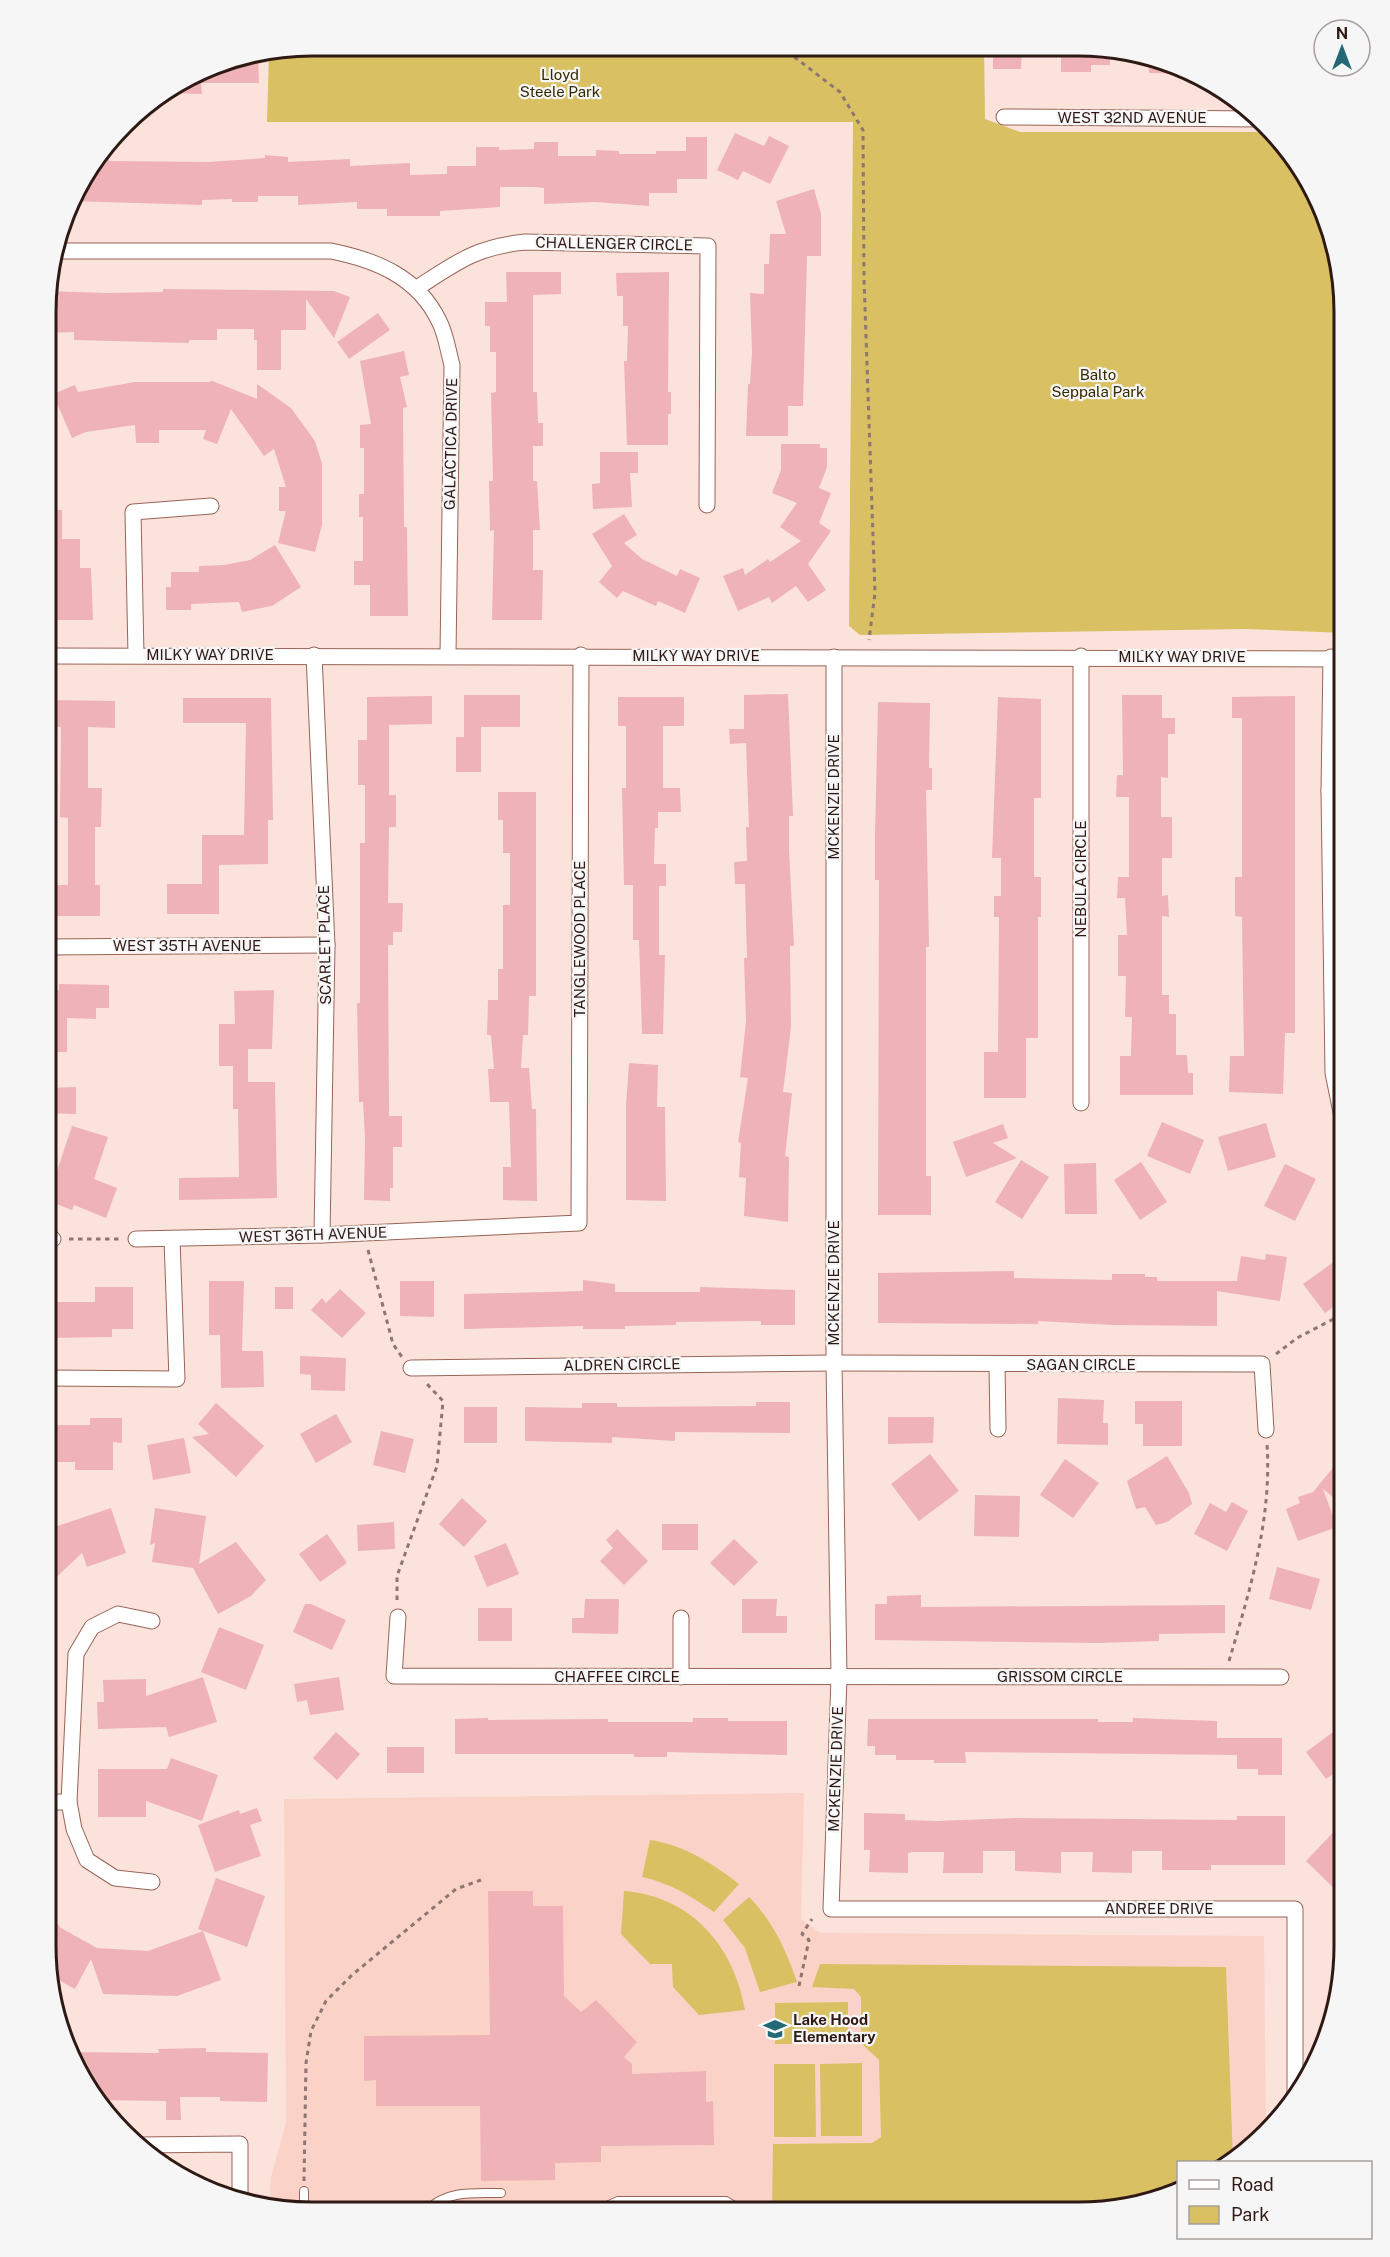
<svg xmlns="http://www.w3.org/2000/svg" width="1390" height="2257" font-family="'Public Sans',sans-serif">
	<rect width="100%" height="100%" fill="#fbe3dc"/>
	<polygon fill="#fbd2c8" points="804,1793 801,1919 821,1933 1264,1936 1266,2131 1241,2157 1231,2162 1178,2162 1178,2192 1079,2212 269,2208 271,2177 286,2123 284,1799"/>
	<g fill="#d9c063">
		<polygon points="311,45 984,47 985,119 1020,132 1273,132 1290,149 1325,210 1345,311 1345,633 1245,629 860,635 849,626 853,122 267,122 269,53"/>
		<path d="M650,1840C684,1845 712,1863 739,1884L714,1912C691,1896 670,1883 642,1877Z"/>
		<path d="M624,1891C691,1896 734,1946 745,2010L699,2015L673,1987L672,1964H650L621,1934Z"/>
		<path d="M749,1897C773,1921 786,1950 797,1982L760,1992L745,1948L723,1920Z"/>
		<polygon points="820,1964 1226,1967 1233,2161 1178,2162 1178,2192 1079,2212 772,2211 773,2144 872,2143 881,2137 879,2060 861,2043 861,1997 854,1989 812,1987"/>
		<polygon points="848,2002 848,2044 775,2044 775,2003"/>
		<polygon points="862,2063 862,2136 821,2136 820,2064"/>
		<polygon points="774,2064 815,2064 816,2137 774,2137"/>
	</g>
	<g fill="#efb2b6">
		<polygon points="993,47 1022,47 1021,69 993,69"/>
		<polygon points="1061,47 1110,47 1110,65 1091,65 1091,72 1061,72"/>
		<polygon points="258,55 259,83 201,83 202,94 165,93 210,65"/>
		<polygon points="1148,57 1181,65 1192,74 1149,73"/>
		<polygon points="735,133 764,146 769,136 789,146 770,184 743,171 738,180 717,170"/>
		<polygon points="686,137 707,137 707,179 677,179 677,193 649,193 649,206 595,202 544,204 544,188 535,187 500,187 500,207 440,211 440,216 387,216 387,209 357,209 357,202 298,205 298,196 258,196 258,202 232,202 232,199 202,200 202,205 70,201 73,193 109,146 109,161 208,162 265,158 265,155 288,157 288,162 350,159 350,166 410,163 410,175 447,174 447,166 476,166 476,147 499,147 499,150 534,149 534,142 558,142 558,156 596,156 596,150 619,151 619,154 656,154 656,151 686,151"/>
		<polygon points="814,189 821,214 821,256 807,256 803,406 788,406 788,436 746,436 748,384 750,384 752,352 750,293 764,294 764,264 769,264 770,234 786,234 776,201"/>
		<polygon points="506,272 561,272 561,294 533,295 533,392 537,392 538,423 543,423 543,446 533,446 533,481 537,481 540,530 533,530 533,570 543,570 542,620 492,620 494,530 490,531 489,481 493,481 491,393 496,392 496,352 490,352 490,326 485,326 485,302 507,302"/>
		<polygon points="669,272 668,392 671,392 671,414 668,414 668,445 627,445 624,361 627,361 628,326 623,326 623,296 617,296 616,273"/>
		<polygon points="163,289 334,291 350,297 334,338 306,299 306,330 281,330 281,370 257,370 257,340 254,340 254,329 217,329 217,340 189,340 189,343 74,340 74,332 47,333 47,291 106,293 163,292"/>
		<polygon points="378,313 390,330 349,359 337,342"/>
		<polygon points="404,351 409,375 400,377 407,407 403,408 404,527 407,527 408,616 370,616 370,585 354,585 354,561 363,561 363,517 359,517 359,494 364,494 364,448 360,448 360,425 371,424 360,361"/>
		<polygon points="210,380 257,399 257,384 291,408 315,441 322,464 322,525 315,552 278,543 286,511 279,511 279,487 286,487 274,449 264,456 231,409 217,444 203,439 206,430 159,430 159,443 136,443 135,425 86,432 72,438 53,394 75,385 78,392 135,382 211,382"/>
		<polygon points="781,444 820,444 820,448 827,448 827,467 819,488 831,493 819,523 831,531 808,564 826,590 808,602 796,586 772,603 769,597 738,611 723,576 743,568 745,575 768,559 770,562 801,541 780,527 797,503 772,493 781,470"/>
		<polygon points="600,452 638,452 638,473 630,473 632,507 593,509 592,484 600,483"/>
		<polygon points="47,510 62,510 62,539 80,539 80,568 91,568 93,620 57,620 57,610 53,610 53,591 47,591"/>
		<polygon points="624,514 637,535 624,543 642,559 677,576 680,569 700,578 685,613 658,601 656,606 623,591 617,598 599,582 612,566 592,534"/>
		<polygon points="275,545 301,587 272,606 242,612 239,602 191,604 191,610 166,610 166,587 171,587 171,572 199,572 199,566 224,565 250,560"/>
		<polygon points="788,694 793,816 789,816 789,850 794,946 790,946 791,1027 783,1092 792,1093 785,1156 789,1157 788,1222 744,1216 746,1178 739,1177 741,1143 738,1142 748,1078 740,1077 746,1021 744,958 747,958 745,884 735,884 734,862 747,861 746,827 749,827 746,743 730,744 729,729 744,729 744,695"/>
		<polygon points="464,695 520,695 520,727 481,727 481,772 456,772 456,737 464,737"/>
		<polygon points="1122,695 1162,695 1162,718 1175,718 1175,734 1168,734 1168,778 1161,777 1161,817 1172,817 1172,858 1162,858 1162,896 1168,895 1169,917 1162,916 1162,995 1169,995 1169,1014 1176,1014 1176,1055 1187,1055 1188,1073 1193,1073 1193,1095 1120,1095 1120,1056 1131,1056 1132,1017 1125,1017 1126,976 1118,976 1118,935 1127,935 1125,898 1117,898 1118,877 1129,877 1129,797 1116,797 1117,775 1123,775"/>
		<polygon points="432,696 432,724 389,725 389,795 396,795 396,827 389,827 388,903 403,903 402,932 393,932 393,945 388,945 389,1116 402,1116 402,1147 393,1147 393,1188 390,1188 390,1201 364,1200 365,1137 363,1102 359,1102 357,1003 360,1003 360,843 365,843 365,785 358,785 358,740 367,740 367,697"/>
		<polygon points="1295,696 1295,1033 1285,1033 1283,1094 1229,1092 1230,1056 1244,1056 1242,917 1235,916 1235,877 1242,877 1242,718 1232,718 1232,697"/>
		<polygon points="618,697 684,697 684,726 663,726 663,788 680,788 681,812 658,812 658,828 655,828 654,864 666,864 666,886 659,886 659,955 665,955 663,1034 642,1034 639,940 633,940 633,885 624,885 622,788 626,788 626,726 618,726"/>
		<polygon points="998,697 1041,699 1041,798 1034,798 1034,877 1041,877 1041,917 1038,917 1038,1038 1026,1038 1026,1098 984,1098 984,1052 998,1052 999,917 994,917 994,896 1001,896 1001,858 992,858"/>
		<polygon points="183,698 271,698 273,820 268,820 268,864 219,865 219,914 167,914 167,884 202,884 202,835 244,835 246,723 183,723"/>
		<polygon points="51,700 115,701 115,728 88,727 88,788 102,788 101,827 95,827 95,885 100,885 100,916 55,916 54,885 68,885 68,818 60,817 61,727 50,727"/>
		<polygon points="878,702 930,703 929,768 932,768 932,790 926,790 929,947 926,947 926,1176 931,1176 931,1215 878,1215 879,880 875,880 875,837"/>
		<polygon points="498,792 536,792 536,996 529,996 528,1035 523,1035 521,1068 529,1068 532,1109 536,1109 537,1201 503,1200 503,1167 511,1167 509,1102 490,1102 488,1069 494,1069 491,1035 487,1035 488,1000 498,1000 498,969 503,969 503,905 510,905 510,853 503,853 503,820 498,820"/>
		<polygon points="59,984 109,985 109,1008 96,1008 96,1019 67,1018 67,1052 46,1052 50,990 59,990"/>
		<polygon points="274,990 272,1049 248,1049 248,1082 275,1082 277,1198 179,1200 179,1178 239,1177 238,1109 233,1109 233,1066 219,1066 219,1024 235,1024 234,991"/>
		<polygon points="629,1063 658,1065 657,1107 665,1107 666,1201 626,1200 626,1106"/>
		<polygon points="76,1087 76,1114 46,1113 46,1088"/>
		<polygon points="1162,1122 1204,1140 1190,1174 1147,1156"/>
		<polygon points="1266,1123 1276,1157 1228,1171 1218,1137"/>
		<polygon points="1003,1124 1008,1138 993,1143 1017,1158 966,1177 953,1142"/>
		<polygon points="72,1126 108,1137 94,1179 117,1188 106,1218 74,1205 72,1210 46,1200 46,1174 55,1177"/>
		<polygon points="1021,1160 1049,1177 1022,1219 995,1202"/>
		<polygon points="1141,1162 1167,1202 1140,1220 1114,1180"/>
		<polygon points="1096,1163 1097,1214 1065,1214 1064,1164"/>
		<polygon points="1285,1164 1316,1179 1295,1221 1264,1206"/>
		<polygon points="1266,1254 1287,1257 1280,1301 1217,1291 1217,1326 1113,1325 1038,1321 1038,1324 878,1323 878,1273 1014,1271 1014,1278 1112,1280 1112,1274 1145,1274 1145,1277 1157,1277 1157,1281 1237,1281 1241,1256 1265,1260"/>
		<polygon points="1345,1254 1345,1298 1325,1313 1303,1284"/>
		<polygon points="583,1280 615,1284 615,1292 700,1292 700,1287 795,1290 795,1325 761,1325 761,1321 676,1322 676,1325 625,1326 625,1329 583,1329 583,1326 464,1329 464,1294 583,1291"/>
		<polygon points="209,1281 244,1281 242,1351 263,1351 264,1387 221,1388 220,1335 209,1335"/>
		<polygon points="400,1281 434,1281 434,1317 400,1316"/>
		<polygon points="95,1287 133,1287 133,1329 112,1329 112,1337 46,1338 46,1302 95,1302"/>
		<rect x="275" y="1287" width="18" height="22"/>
		<polygon points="340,1289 366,1313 342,1338 311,1310 322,1298 326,1303"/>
		<polygon points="300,1356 346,1358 345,1391 311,1390 311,1375 300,1374"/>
		<polygon points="1058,1398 1104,1400 1103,1423 1108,1423 1108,1445 1057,1444"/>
		<polygon points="1135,1401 1182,1401 1182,1446 1143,1446 1143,1424 1135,1424"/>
		<polygon points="756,1402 790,1402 790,1433 675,1432 675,1441 612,1437 612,1443 525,1441 525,1407 582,1408 582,1403 617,1403 617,1407 756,1406"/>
		<polygon points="216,1403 264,1446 236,1477 192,1437 209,1434 198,1424"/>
		<rect x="464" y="1407" width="33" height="36"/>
		<polygon points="336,1414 352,1442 316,1463 300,1434"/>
		<polygon points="888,1417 934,1417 933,1443 888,1444"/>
		<polygon points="90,1418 122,1418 122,1443 113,1442 113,1470 75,1470 75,1462 46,1462 46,1425 90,1425"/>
		<polygon points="381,1431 414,1439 405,1473 373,1465"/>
		<polygon points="184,1438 191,1473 153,1480 147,1445"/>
		<polygon points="1345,1453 1345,1507 1323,1489 1337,1527 1298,1541 1286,1509 1300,1503 1298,1497 1313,1492"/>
		<polygon points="930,1454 959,1491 919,1521 891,1484"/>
		<polygon points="1167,1456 1189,1493 1192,1504 1167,1522 1156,1525 1145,1507 1136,1509 1127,1481"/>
		<polygon points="1065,1459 1099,1483 1073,1518 1040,1495"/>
		<polygon points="975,1495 1020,1496 1019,1537 974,1536"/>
		<polygon points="462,1498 487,1521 464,1547 439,1524"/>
		<polygon points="1232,1502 1248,1511 1227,1551 1194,1534 1210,1503 1226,1512"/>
		<polygon points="111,1508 126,1553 87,1567 82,1553 45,1588 46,1530"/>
		<polygon points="155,1508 206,1516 199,1564 236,1542 266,1580 251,1596 218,1614 193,1568 152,1562 155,1543 150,1545"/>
		<polygon points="394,1522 395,1549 358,1551 357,1525"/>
		<rect x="662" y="1524" width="36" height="26"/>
		<polygon points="617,1529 648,1561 624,1585 600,1561 613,1548 606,1540"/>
		<polygon points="327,1534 347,1563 320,1582 299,1554"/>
		<polygon points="734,1539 758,1562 734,1586 710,1563"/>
		<polygon points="506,1543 519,1574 487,1587 474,1556"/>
		<polygon points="1277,1567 1320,1579 1311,1610 1269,1599"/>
		<polygon points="921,1595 921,1607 1225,1605 1225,1633 1159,1634 1159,1641 1098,1643 875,1640 875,1604 887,1604 887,1596"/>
		<polygon points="585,1599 619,1599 618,1634 572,1633 572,1618 584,1618"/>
		<polygon points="742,1599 777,1599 776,1616 787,1616 787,1633 742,1633"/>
		<polygon points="305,1604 311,1604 346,1620 332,1650 293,1632"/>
		<rect x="478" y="1608" width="34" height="33"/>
		<polygon points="219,1627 264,1645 246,1690 201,1672"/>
		<polygon points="203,1677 217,1722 169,1737 166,1727 98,1729 97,1702 104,1702 103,1680 146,1679 146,1696"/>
		<polygon points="339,1677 344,1710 310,1715 307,1700 297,1702 294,1684"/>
		<polygon points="488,1718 488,1720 608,1719 608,1722 693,1722 693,1718 728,1718 728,1721 787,1721 787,1755 667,1752 667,1757 634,1757 634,1754 455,1754 455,1719"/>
		<polygon points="1133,1718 1217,1721 1217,1738 1282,1738 1282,1775 1258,1775 1258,1769 1237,1769 1237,1755 965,1752 966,1763 934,1763 934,1760 896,1760 896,1755 875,1755 875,1746 867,1746 868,1719 1098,1719 1098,1722 1133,1722"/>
		<polygon points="1344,1724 1344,1766 1326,1779 1306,1752"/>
		<polygon points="336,1732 360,1754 337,1780 313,1758"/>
		<rect x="387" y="1747" width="37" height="26"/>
		<polygon points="171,1758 218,1775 202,1821 146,1801 146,1817 98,1817 98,1769 167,1769"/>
		<polygon points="257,1808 262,1821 250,1825 261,1856 215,1872 198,1825 239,1810 240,1814"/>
		<polygon points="864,1813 905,1814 905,1820 937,1821 1016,1818 1237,1820 1237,1816 1285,1816 1285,1865 1211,1865 1211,1870 1162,1870 1162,1851 1132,1851 1132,1873 1092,1872 1093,1852 1061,1852 1061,1873 1015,1871 1015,1851 983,1851 983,1873 943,1873 944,1852 913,1852 908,1853 908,1873 869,1872 870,1850 864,1850"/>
		<polygon points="1344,1821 1344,1898 1306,1861"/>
		<polygon points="216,1878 265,1896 247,1947 198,1929"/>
		<polygon points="488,1891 533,1891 533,1906 563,1906 564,1996 581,2012 596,2000 637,2042 624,2057 632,2064 632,2074 706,2071 706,2102 713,2101 714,2145 601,2146 601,2162 555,2163 555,2180 481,2181 480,2106 376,2106 376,2080 364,2081 364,2036 490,2035"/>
		<polygon points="45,1909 61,1928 97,1948 148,1951 203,1931 221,1980 177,1996 103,1994 91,1959 75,1989 51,1976 45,1946"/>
		<polygon points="206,2048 206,2052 268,2053 267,2102 220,2101 220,2097 180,2097 181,2120 166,2120 166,2101 96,2100 68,2052 159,2053 158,2049"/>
	</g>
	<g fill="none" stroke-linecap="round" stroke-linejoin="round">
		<g stroke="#986457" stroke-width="10">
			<g id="service">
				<polyline points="304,2191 304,2210"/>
				<path d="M427,2210C448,2190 473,2193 501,2193"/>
				<polyline points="596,2211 618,2201 726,2201 742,2211"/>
			</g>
		</g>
		<g stroke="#986457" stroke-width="17">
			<g id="minor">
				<polyline points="1004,117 1260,119"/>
				<path d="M55,251H331C376,260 418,277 439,321C446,334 448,351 452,365L448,655"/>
				<path d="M417,288C457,262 476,247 525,242L708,246L707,505"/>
				<polyline points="136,655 133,512 211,506"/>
				<polyline points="314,655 327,945 322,1235"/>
				<polyline points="47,656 1345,659"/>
				<polyline points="1081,656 1081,1103"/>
				<polyline points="834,657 834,1363 839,1677 831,1909 1295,1909 1295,2100"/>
				<polyline points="1331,657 1329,791 1333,1073 1341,1112 1345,1114"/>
				<polyline points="1329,791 1345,792"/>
				<polyline points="46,947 327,945"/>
				<polyline points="46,1238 53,1239"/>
				<polyline points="136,1239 322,1235 579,1223 581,655"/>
				<polyline points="997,1365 998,1429"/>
				<polyline points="411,1368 834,1363 1262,1364 1266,1430"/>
				<polyline points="46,1378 177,1379 172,1239"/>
				<polyline points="398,1617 394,1676 1281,1677"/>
				<polyline points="681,1618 681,1677"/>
				<polyline points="152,1621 118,1614 92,1627 76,1654 69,1802 74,1829 87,1860 115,1878 152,1882"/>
				<polyline points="45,1802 69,1802"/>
				<polyline points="137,2145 240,2144 240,2200"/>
			</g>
		</g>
		<g stroke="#8e7771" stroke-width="3" stroke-dasharray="4.5 4.5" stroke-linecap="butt">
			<polyline points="780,46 840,92 863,130 864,279 875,593 869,640"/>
			<polyline points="69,1239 119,1239"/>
			<polyline points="368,1250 393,1344 402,1357"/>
			<polyline points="1276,1354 1297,1338 1345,1313"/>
			<polyline points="397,1600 397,1576 437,1466 443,1401 427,1384"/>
			<path d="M1229,1661C1250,1590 1272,1519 1267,1444"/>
			<polyline points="799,1986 809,1940 802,1934 812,1919"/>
			<polyline points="304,2181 306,2063 311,2031 326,2001 352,1975 456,1889 481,1880"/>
		</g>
		<use href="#service" stroke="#fff" stroke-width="8"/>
		<use href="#minor" stroke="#fff" stroke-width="15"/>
	</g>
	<defs>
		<g id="school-bare" transform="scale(1.8)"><path d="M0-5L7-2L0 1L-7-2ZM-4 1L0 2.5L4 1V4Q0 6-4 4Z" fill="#226877" stroke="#f6f6f6" stroke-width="2.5" paint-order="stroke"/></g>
	</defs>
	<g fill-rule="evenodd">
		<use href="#school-bare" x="775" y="2029"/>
	</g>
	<g text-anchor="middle" stroke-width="4.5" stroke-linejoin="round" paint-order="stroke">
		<g font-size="15" fill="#342a00" stroke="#f6f6f6">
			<text x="560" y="80">Lloyd<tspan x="560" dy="17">Steele Park</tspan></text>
			<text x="1098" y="380">Balto<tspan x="1098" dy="17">Seppala Park</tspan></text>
		</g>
		<g font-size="15" fill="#2f1914" stroke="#f6f6f6">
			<text x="1132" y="123">WEST 32ND AVENUE</text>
			<text transform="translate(614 244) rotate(1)" y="5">CHALLENGER CIRCLE</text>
			<text transform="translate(451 444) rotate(-89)" y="5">GALACTICA DRIVE</text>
			<text x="210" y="660">MILKY WAY DRIVE</text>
			<text x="696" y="661">MILKY WAY DRIVE</text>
			<text x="1182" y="662">MILKY WAY DRIVE</text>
			<text transform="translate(834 797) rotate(-90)" y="5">MCKENZIE DRIVE</text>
			<text transform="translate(1081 879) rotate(-90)" y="5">NEBULA CIRCLE</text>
			<text transform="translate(580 939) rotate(-90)" y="5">TANGLEWOOD PLACE</text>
			<text transform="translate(325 945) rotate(-91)" y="5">SCARLET PLACE</text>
			<text x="187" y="951">WEST 35TH AVENUE</text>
			<text transform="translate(313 1235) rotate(-2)" y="5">WEST 36TH AVENUE</text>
			<text transform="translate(834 1283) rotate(-90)" y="5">MCKENZIE DRIVE</text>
			<text transform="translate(622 1365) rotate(-1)" y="5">ALDREN CIRCLE</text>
			<text x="1081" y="1370">SAGAN CIRCLE</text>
			<text x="617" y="1682">CHAFFEE CIRCLE</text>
			<text x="1060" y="1682">GRISSOM CIRCLE</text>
			<text transform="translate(836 1769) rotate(-88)" y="5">MCKENZIE DRIVE</text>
			<text x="1159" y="1914">ANDREE DRIVE</text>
		</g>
		<g font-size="15" font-weight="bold" fill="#2f1914" stroke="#f6f6f6" text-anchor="start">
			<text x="793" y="2025">Lake Hood<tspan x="793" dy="17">Elementary</tspan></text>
		</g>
	</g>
	<path d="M0 0H1390V2257H0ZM312 56H1078A256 256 0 0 1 1334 312V1946A256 256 0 0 1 1078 2202H312A256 256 0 0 1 56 1946V312A256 256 0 0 1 312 56Z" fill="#f6f6f6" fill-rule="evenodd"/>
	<path fill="none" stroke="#2f1914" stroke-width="3" d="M312 56H1078A256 256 0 0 1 1334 312V1946A256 256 0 0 1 1078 2202H312A256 256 0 0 1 56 1946V312A256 256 0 0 1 312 56Z"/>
	<rect x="1177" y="2161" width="195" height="78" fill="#f6f6f6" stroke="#a69e9c" stroke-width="1.5"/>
	<rect x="1189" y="2180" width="30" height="9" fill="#ffffff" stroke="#a69e9c" stroke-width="1.5"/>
	<text x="1231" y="2191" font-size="18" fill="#2f1914">Road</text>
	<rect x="1189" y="2206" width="30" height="18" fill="#d9c063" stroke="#a69e9c" stroke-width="1.5"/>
	<text x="1231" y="2221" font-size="18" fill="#2f1914">Park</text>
	<g transform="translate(1342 48)"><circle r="28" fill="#f6f6f6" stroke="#a69e9c" stroke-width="1.5"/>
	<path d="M0-4.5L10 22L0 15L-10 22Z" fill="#226877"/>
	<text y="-9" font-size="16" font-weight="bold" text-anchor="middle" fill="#2f1914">N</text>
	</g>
</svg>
